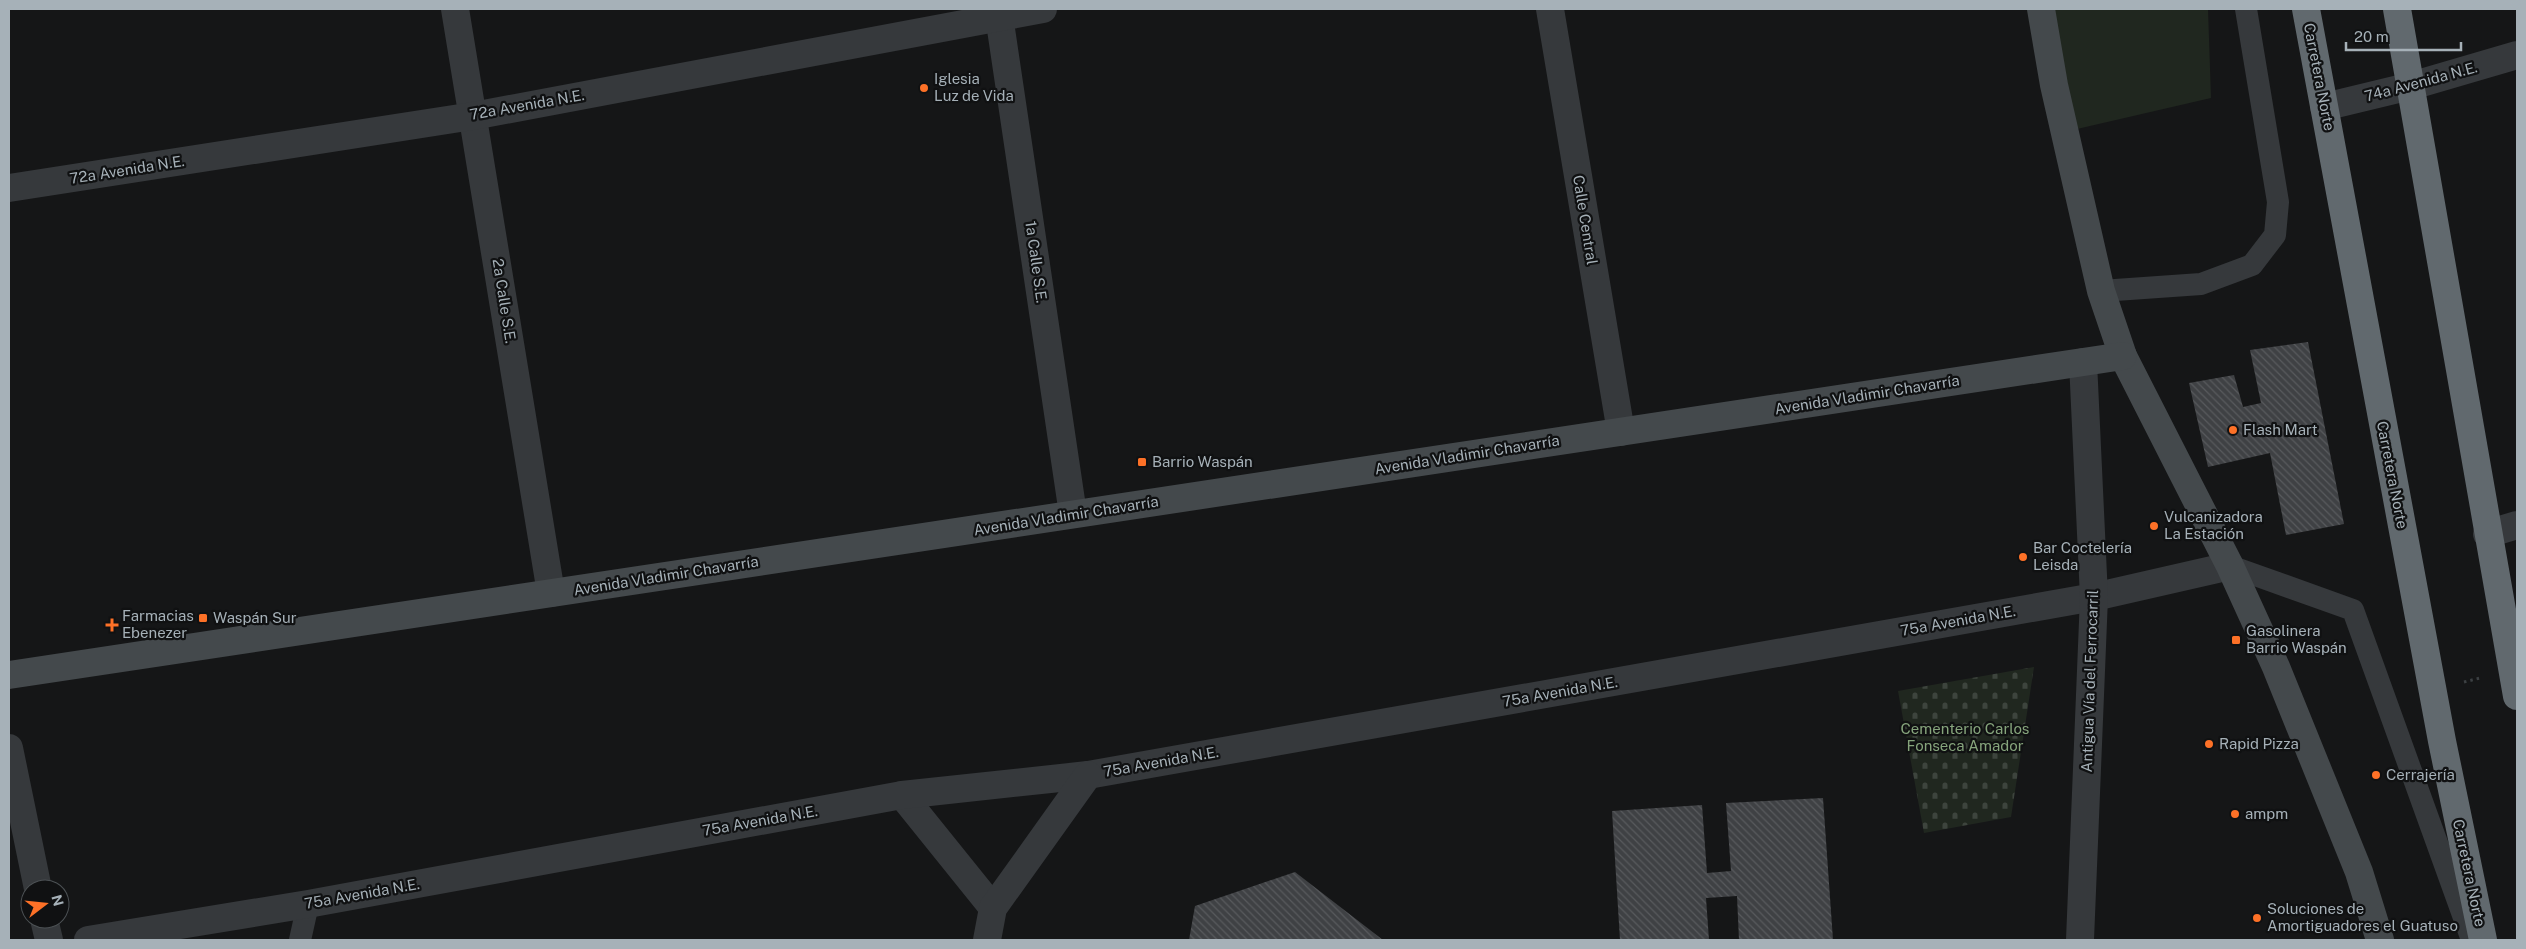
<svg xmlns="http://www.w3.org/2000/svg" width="2526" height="949" font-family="'Public Sans',sans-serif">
	<defs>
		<pattern id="cemetery-stones" width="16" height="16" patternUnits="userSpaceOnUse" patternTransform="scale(1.25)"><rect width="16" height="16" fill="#20271f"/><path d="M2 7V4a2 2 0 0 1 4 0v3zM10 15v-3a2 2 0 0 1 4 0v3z" fill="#3d443d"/></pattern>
		<pattern id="building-back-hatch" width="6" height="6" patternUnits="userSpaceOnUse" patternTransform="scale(1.25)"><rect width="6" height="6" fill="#3f4144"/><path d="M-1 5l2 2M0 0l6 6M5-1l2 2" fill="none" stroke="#585a5d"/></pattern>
	</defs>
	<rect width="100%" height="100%" fill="#151617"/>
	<polygon fill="#20271f" points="2042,9 2208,9 2211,98 2064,132"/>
	<polygon fill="url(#cemetery-stones)" points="2034,667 2011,817 1924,833 1898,691"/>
	<g fill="url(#building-back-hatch)">
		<polygon points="2308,342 2344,524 2286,535 2270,453 2208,467 2189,383 2234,375 2243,407 2261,403 2250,350"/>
		<polygon points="1823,798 1833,940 1739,940 1737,896 1706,898 1709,940 1620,940 1612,811 1702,805 1707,873 1731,871 1726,803"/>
		<polygon points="1295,872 1383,940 1189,940 1195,906"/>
	</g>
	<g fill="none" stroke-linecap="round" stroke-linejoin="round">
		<polyline stroke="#3c4043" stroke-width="3" stroke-dasharray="2.5 4" stroke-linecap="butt" points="2464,682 2480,678"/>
		<g stroke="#36393c" stroke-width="22">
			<polyline points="2101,291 2201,284 2252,265 2275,235 2278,202 2246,9"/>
			<polyline points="2230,566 2353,610 2472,940"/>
			<polyline points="300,940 308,904"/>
		</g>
		<g stroke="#36393c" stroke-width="28">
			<polyline points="455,9 551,593"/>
			<polyline points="998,9 1073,514"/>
			<polyline points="1550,9 1621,432"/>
			<polyline points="2324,107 2411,86 2517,55"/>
			<polyline points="9,188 473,116 1043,9"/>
			<polyline points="2487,534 2517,525"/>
			<polyline points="9,748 38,889"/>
			<polyline points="902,795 993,908"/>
			<polyline points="44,919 49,940"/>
			<polyline points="88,940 308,904 902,795 1088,775 2094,597 2230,566"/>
			<polyline points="987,940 993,908 1088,775"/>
			<polyline points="2080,940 2094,597 2083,362"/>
		</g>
		<g stroke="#44494c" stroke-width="28">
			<polyline points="2041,9 2054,85 2101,291 2123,356 2230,566 2276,667 2359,872 2380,940"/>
			<polyline points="9,675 2123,356"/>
		</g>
		<g stroke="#61696e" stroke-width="28">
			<polyline points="2306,9 2442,741 2483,940"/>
			<polyline points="2397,9 2517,696"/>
		</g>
	</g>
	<g fill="#fd7127" stroke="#101112" stroke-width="2">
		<circle cx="924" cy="88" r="5"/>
		<circle cx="2233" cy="430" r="5"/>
		<rect x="1137" y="457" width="10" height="10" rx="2.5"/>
		<circle cx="2154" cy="526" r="5"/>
		<circle cx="2023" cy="557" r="5"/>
		<rect x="198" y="613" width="10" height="10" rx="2.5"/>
		<path d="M109.5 617.5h5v5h5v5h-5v5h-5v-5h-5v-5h5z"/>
		<rect x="2231" y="635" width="10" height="10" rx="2.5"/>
		<circle cx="2209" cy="744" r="5"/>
		<circle cx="2376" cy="775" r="5"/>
		<circle cx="2235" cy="814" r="5"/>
		<circle cx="2257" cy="918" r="5"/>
	</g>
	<g text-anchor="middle" stroke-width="4.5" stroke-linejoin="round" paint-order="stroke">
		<g font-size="15" fill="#a6b1b8" stroke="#101112">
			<text transform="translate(2319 77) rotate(79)" y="5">Carretera Norte</text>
			<text transform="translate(2421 82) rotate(-15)" y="5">74a Avenida N.E.</text>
			<text transform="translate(527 105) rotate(-10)" y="5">72a Avenida N.E.</text>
			<text transform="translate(127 170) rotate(-9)" y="5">72a Avenida N.E.</text>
			<text transform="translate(1585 220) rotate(81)" y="5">Calle Central</text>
			<text transform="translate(1036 262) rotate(82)" y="5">1a Calle S.E.</text>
			<text transform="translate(504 301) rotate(81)" y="5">2a Calle S.E.</text>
			<text transform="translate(1867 395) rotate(-9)" y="5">Avenida Vladimir Chavarría</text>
			<text transform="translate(1467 455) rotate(-9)" y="5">Avenida Vladimir Chavarría</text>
			<text transform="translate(2392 475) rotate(79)" y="5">Carretera Norte</text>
			<text transform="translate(1066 516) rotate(-9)" y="5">Avenida Vladimir Chavarría</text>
			<text transform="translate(666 576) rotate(-9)" y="5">Avenida Vladimir Chavarría</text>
			<text transform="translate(1958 621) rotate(-10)" y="5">75a Avenida N.E.</text>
			<text transform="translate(2090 681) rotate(-88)" y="5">Antigua Vía del Ferrocarril</text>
			<text transform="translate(1560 692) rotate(-10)" y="5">75a Avenida N.E.</text>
			<text transform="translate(1161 762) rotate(-10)" y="5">75a Avenida N.E.</text>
			<text transform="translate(760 821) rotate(-10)" y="5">75a Avenida N.E.</text>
			<text transform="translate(2469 873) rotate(78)" y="5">Carretera Norte</text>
			<text transform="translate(362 894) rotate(-10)" y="5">75a Avenida N.E.</text>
		</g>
		<g font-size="15" fill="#a6b1b8" stroke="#101112" text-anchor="start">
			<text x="934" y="84">Iglesia<tspan x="934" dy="17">Luz de Vida</tspan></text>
			<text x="2243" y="435">Flash Mart</text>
			<text x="1152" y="467">Barrio Waspán</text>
			<text x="2164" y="522">Vulcanizadora<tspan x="2164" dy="17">La Estación</tspan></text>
			<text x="2033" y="553">Bar Coctelería<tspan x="2033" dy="17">Leisda</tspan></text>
			<text x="122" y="621">Farmacias<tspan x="122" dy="17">Ebenezer</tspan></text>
			<text x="213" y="623">Waspán Sur</text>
			<text x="2246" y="636">Gasolinera<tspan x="2246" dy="17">Barrio Waspán</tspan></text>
			<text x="2219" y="749">Rapid Pizza</text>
			<text x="2386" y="780">Cerrajería</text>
			<text x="2245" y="819">ampm</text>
			<text x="2267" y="914">Soluciones de<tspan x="2267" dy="17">Amortiguadores el Guatuso</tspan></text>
		</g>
		<g font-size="15" fill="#86a47c" stroke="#101112">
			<text x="1965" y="734">Cementerio Carlos<tspan x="1965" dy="17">Fonseca Amador</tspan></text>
		</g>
	</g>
	<rect width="2526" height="949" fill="none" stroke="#a6b1b8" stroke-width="20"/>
	<g transform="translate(45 904) rotate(74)"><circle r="24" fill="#101112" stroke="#4c5154"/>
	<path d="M0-4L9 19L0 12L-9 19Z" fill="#fd7127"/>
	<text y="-8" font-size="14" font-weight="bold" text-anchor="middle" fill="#a6b1b8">N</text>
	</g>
	<path d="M2346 42v8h115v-8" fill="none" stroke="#a6b1b8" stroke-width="2.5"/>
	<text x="2354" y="42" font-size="15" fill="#a6b1b8" stroke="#101112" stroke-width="4" paint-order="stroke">20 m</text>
</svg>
